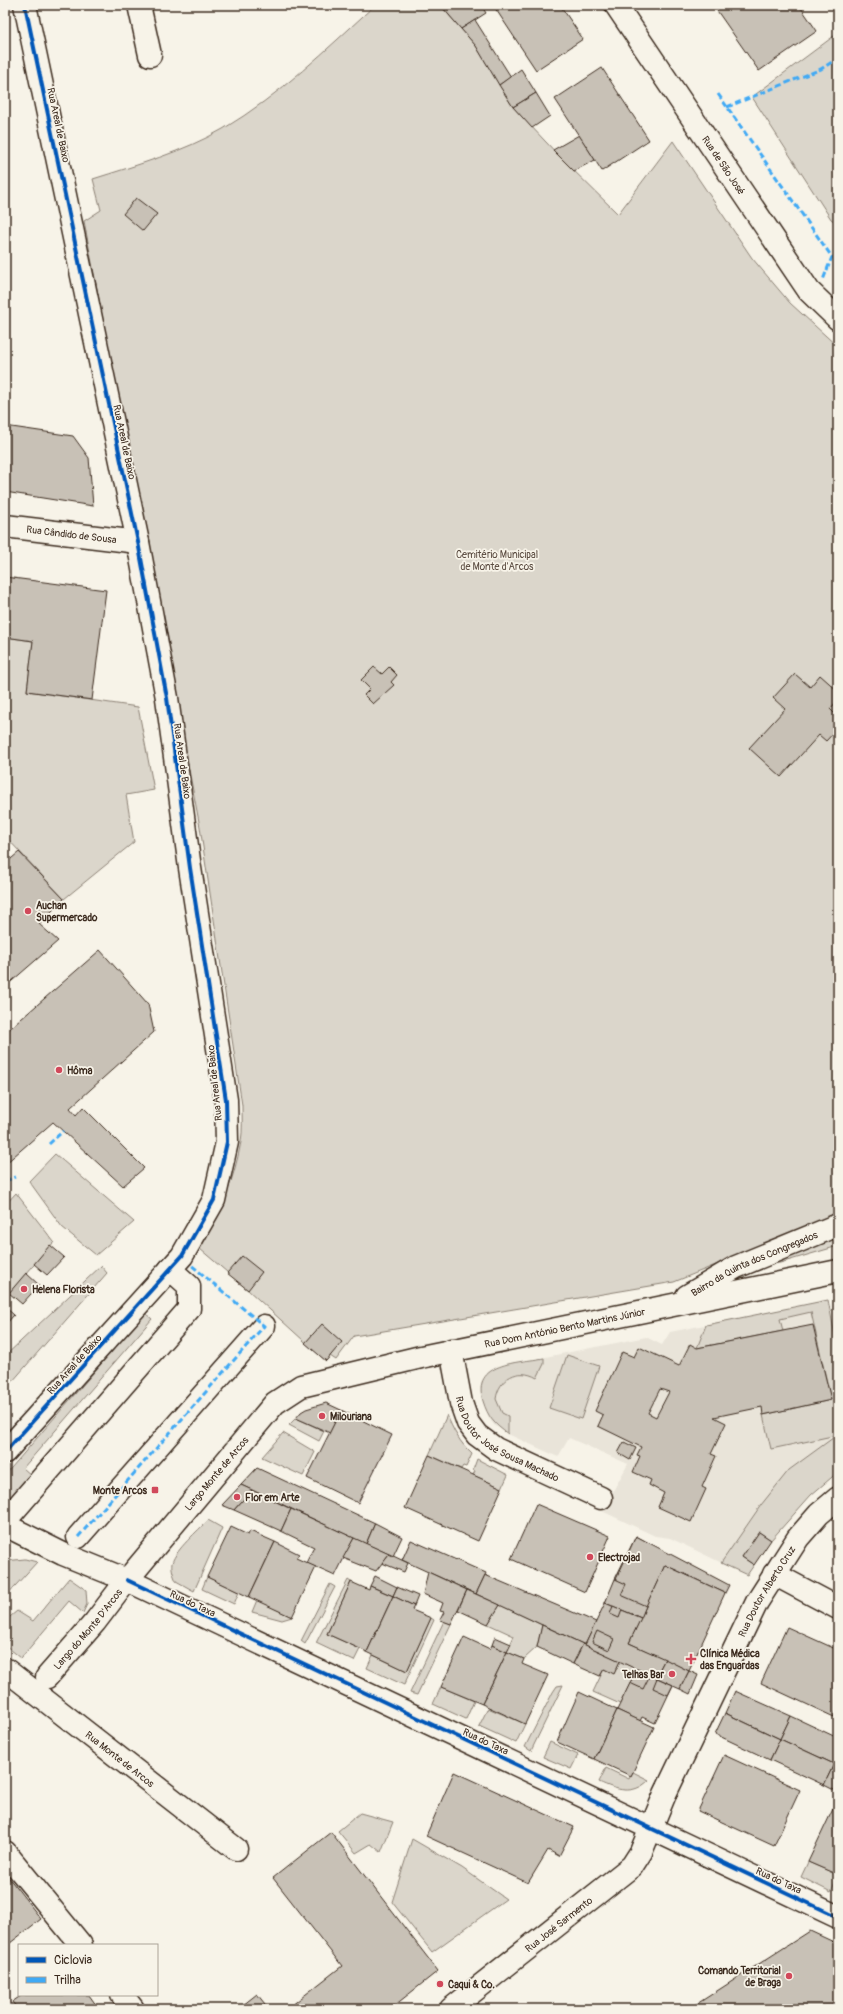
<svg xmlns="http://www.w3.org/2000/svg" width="843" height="2014" font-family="Pangolin,sans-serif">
	<rect width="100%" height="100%" fill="#f7f3e8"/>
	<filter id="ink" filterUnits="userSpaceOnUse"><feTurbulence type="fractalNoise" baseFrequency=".025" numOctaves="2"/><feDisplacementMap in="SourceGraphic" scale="8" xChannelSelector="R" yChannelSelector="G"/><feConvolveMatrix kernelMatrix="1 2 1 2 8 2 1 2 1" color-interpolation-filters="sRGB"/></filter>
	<g filter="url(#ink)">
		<polygon fill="#e9e4d9" points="828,1300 838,1351 838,1472 811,1495 771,1540 747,1575 670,1538 655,1536 602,1511 628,1464 569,1438 558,1457 508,1434 494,1425 489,1418 481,1394 481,1382 488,1372 496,1367 646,1337 662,1345 670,1332"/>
		<g fill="#dbd6cb" stroke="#8b8074">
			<path d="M375,5H440L476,46L513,107L561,158L618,214L673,141L752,258L790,303L838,347V1215L674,1282L354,1336L336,1360L330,1356L326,1361L248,1290L200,1249C219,1216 234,1181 241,1142C243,1130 242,1117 242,1105L200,827L84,221L101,210L93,179C137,165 183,152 223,129C280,95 327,49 375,5Z"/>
			<polygon points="838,33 838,224 831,219 752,97"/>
			<polygon points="5,637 33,641 27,691 138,707 154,790 126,795 134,842 64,899 5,836"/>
			<polygon points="55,1154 134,1222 96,1255 62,1227 29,1181"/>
			<polygon points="16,1193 54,1242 5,1298 5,1205"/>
			<polygon points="838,1231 838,1246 780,1263 747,1264"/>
			<polygon points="101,1266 107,1273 5,1390 5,1356"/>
			<polygon points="828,1300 838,1351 838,1472 811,1495 771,1540 759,1532 742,1557 754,1565 747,1575 721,1563 761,1505 789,1470 837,1435 771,1449 763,1415 831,1400 811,1312 780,1319 783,1331 697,1348 706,1325"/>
			<polygon points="145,1313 152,1319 23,1468 32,1476 9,1502 5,1500 5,1475"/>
			<polygon points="567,1355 599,1366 581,1419 549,1408"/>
			<path d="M544,1358V1364L537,1378C518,1367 499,1378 496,1399L502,1413L508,1416V1434C494,1424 488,1417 483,1401C471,1362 518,1363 544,1358Z"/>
			<path d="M447,1415C453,1430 460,1443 472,1454L466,1467L463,1466L461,1469L429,1455Z"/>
			<polygon points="296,1418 324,1431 319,1441 289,1425"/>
			<polygon points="283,1433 315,1452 303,1476 262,1457"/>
			<polygon points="477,1459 508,1475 502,1488 473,1475 475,1471 473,1470"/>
			<path d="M208,1520L222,1528L194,1591L176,1581C174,1576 171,1569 172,1563C176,1549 198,1531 208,1520Z"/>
			<polygon points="25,1559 37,1562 5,1597 5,1561"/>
			<polygon points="207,1577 239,1592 234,1604 202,1589"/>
			<polygon points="69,1578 86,1590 87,1604 83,1613 69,1601 21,1658 5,1645 5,1621 17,1611 33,1621"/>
			<polygon points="348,1580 351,1582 327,1634 360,1649 354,1661 316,1643"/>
			<polygon points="330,1584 335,1587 305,1644 301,1641"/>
			<polygon points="257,1600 292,1617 282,1620 252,1612"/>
			<polygon points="500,1605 542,1625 537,1647 524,1659 507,1652 514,1636 488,1624"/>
			<polygon points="431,1618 434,1620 404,1685 367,1668 373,1655 407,1671"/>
			<polygon points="444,1621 451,1624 417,1695 410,1693"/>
			<polygon points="620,1661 637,1669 620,1704 593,1692 604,1669 614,1673"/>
			<polygon points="563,1685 531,1751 525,1747 553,1692 557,1686"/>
			<polygon points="441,1687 474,1701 466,1719 433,1704"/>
			<polygon points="488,1708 525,1724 516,1743 479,1726"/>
			<polygon points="550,1742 578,1755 571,1769 543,1757"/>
			<path d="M606,1768L629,1779L633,1772L649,1780C633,1796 617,1790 599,1782Z"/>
			<polygon points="360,1813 393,1822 381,1852 371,1844 356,1853 338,1831"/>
			<polygon points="412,1839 462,1868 506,1899 432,1952 392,1902"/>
			<polygon points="808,1862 838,1875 831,1892 801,1877"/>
		</g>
		<g fill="#c8c1b6" stroke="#3b2a1e" fill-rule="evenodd">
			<polygon points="447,5 481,5 486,13 461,29 443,8"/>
			<polygon points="493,5 560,5 583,39 536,70"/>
			<polygon points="713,5 799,5 817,31 759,71"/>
			<polygon points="475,20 511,77 499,85 476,46 461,29"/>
			<polygon points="602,68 649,140 602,171 555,99"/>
			<polygon points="521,69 536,93 513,107 499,85"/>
			<polygon points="536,93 550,116 532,128 513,107"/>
			<polygon points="579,135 595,160 574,171 553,150"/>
			<polygon points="136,198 157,214 143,231 123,214"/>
			<polygon points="5,426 73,436 89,458 93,506 5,492"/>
			<polygon points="5,577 106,590 92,700 27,691 33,641 5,637"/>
			<polygon points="374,667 382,674 389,667 397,675 391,682 394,685 373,704 364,695 370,689 361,680"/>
			<polygon points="795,674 810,687 820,675 838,691 838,700 830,709 838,717 838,728 826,741 819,735 781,777 749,748 785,709 773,698"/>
			<polygon points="19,852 64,899 39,924 58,941 5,987 5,864"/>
			<polygon points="100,950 148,1004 154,1032 70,1108 76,1115 83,1107 144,1168 123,1186 53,1122 5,1164 5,1033"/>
			<polygon points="50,1245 64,1257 47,1275 34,1264"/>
			<polygon points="242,1256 262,1272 248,1290 227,1273"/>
			<polygon points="26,1273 39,1285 22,1304 9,1293"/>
			<polygon points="834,1293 838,1293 838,1315 834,1296"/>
			<polygon points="5,1307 14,1315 5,1325"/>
			<polygon points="322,1324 342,1342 326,1361 305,1343"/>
			<path d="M813,1325L831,1400L763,1415L762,1407L714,1417L726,1423L711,1454L716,1456L702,1487L706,1489L691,1522L658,1507L664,1493L649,1485L651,1480L633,1472L640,1456L637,1455L641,1447L598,1426L603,1415L595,1411L622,1352L634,1357L639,1347L679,1366L690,1344L697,1348ZM660,1389L669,1392L656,1417L648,1413Z"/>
			<polygon points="326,1403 341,1410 330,1433 296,1418 301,1412 306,1409"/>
			<polygon points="341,1410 392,1435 358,1503 307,1478"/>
			<polygon points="624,1442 636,1448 630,1460 618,1453"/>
			<polygon points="429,1455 502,1488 478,1541 405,1508"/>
			<polygon points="257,1468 375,1523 366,1544 241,1485"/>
			<polygon points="241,1485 252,1490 234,1510 222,1505"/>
			<polygon points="252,1490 291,1509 281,1531 234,1510"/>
			<polygon points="536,1504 610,1536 585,1592 511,1559"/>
			<polygon points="291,1509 354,1538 335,1576 306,1563 314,1547 281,1531"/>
			<polygon points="375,1523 402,1537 393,1556 366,1544"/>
			<polygon points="231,1527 248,1535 250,1531 275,1542 249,1597 207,1577"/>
			<polygon points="759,1532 771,1540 754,1565 742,1557"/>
			<polygon points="636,1536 645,1541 626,1584 615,1579"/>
			<polygon points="636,1536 729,1585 725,1593 665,1565 641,1618 605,1603"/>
			<polygon points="354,1538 389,1554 376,1571 343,1558"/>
			<polygon points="411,1540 486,1573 476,1594 402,1560"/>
			<polygon points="275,1542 299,1554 296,1558 316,1567 292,1617 249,1597"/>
			<polygon points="389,1554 408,1563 404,1572 382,1563"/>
			<polygon points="665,1565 725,1593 689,1671 629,1643"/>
			<polygon points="428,1572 467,1590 451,1624 440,1620 444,1612 440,1611 443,1603 423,1594"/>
			<polygon points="485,1575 596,1622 585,1645 476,1594"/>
			<polygon points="375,1576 397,1587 393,1596 370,1586"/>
			<polygon points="615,1579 626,1584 621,1595 646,1606 641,1618 605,1603"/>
			<polygon points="351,1582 369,1590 370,1586 393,1596 367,1652 327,1634"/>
			<polygon points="397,1587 418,1596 414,1606 393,1596"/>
			<polygon points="467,1590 500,1605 488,1624 458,1610"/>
			<polygon points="393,1596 414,1606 412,1610 431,1618 407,1671 367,1652"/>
			<polygon points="605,1603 641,1618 629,1643 665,1659 655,1678 585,1645"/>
			<polygon points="613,1606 622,1610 619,1618 610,1614"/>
			<polygon points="542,1625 583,1644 573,1664 537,1647"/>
			<polygon points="787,1627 838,1650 838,1708 834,1717 761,1683"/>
			<polygon points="597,1631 614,1639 609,1650 592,1642"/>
			<polygon points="464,1637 490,1649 492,1645 507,1652 482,1704 441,1687"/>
			<polygon points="495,1637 511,1644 507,1652 492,1645"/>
			<polygon points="583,1644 620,1661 614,1674 604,1669 600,1676 573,1664"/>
			<polygon points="507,1652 524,1659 522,1664 548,1675 525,1724 482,1704"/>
			<polygon points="665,1659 689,1671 680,1689 655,1678"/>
			<polygon points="637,1669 673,1685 655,1723 642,1717 640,1721 617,1710"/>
			<polygon points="637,1669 650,1675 643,1689 630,1683"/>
			<polygon points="689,1671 698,1675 690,1694 680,1689"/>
			<polygon points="657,1678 673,1685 668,1695 653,1688"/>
			<polygon points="735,1691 791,1716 780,1739 725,1713"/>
			<polygon points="579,1692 617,1710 594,1759 557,1742"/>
			<polygon points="617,1710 654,1727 631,1776 594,1759"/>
			<polygon points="725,1713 780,1739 770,1760 715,1734"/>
			<polygon points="791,1716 838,1738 838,1754 834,1764 780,1739"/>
			<polygon points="780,1739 834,1764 824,1785 770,1760"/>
			<polygon points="724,1755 800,1790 774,1846 698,1811"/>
			<polygon points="834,1764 838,1766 838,1792 824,1785"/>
			<polygon points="454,1772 574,1827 559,1856 548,1850 528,1883 426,1836"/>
			<polygon points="833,1809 838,1811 838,1875 808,1862"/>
			<polygon points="331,1832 438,1971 390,2009 287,2009 342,1966 273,1878"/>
			<polygon points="5,1873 41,1919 5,1947"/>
			<polygon points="810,1931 838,1944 838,2009 689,2009"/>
			<polygon points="257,1994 269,2009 238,2009"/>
			<polygon points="22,1995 89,1995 99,2009 18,2009 12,2002"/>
		</g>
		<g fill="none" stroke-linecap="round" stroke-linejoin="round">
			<g stroke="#3b2a1e" stroke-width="25">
				<g id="minor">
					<polyline points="139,5 150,55"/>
					<path id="s1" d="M616,5L809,291L838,319"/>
					<path id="s2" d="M5,526L138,542"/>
					<path id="s3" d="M687,1296L736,1267L838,1225"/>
					<path id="s4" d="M451,1350L461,1403L468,1423L477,1435L496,1449L601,1498"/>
					<polyline points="5,1452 182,1256 214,1200 227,1142 226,1100 190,868 167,698 138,542 25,5"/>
					<polyline points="5,1521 189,1309 189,1286 170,1269"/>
					<path id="s5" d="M5,1525L63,1554L127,1580L275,1403L301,1386L421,1357L838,1271"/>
					<polyline points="78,1537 264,1326"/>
					<polyline points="774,1574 838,1608"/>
					<path id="s6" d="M5,1669L236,1849"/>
					<path id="s7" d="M47,1677L95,1622L127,1580L838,1917"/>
					<polyline points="5,1852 81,1945"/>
					<polyline points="122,1995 133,2009"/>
					<path id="s8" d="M451,2009L632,1866L641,1852L665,1794L757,1602L798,1538L819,1514L838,1498"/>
				</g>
			</g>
			<use href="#minor" stroke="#f7f3e8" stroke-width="22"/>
			<g stroke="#3fa9f5" stroke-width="3" stroke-dasharray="6 3" stroke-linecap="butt">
				<polyline points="718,94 832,257 823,280"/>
				<polyline points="727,107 821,69 838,58"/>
				<polyline points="49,1144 63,1131"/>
				<polyline points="5,1181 15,1177"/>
				<polyline points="78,1537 264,1326 190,1264"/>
			</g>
			<g stroke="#f7f3e8" stroke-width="6">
				<g id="cycleway">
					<polyline points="5,1452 182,1256 214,1200 227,1142 226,1100 190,868 167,698 138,542 25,5"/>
					<polyline points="127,1580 838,1917"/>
				</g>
			</g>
			<use href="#cycleway" stroke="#0057b8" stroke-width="4"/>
		</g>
	</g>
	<g fill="#d1495b" stroke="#f7f3e8" stroke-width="1.5">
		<circle cx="28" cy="911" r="4"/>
		<circle cx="59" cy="1070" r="4"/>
		<circle cx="24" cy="1289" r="4"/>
		<circle cx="322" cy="1416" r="4"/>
		<rect x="151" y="1486" width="8" height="8" rx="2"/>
		<circle cx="237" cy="1497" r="4"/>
		<circle cx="590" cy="1557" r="4"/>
		<path d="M689 1653h4v4h4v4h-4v4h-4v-4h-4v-4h4z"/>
		<circle cx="672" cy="1674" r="4"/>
		<circle cx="789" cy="1976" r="4"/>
		<circle cx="440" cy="1984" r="4"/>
	</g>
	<g text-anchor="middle" stroke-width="3.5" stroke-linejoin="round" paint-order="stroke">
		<g font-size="10" fill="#3b2a1e" stroke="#f7f3e8">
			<text transform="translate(59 125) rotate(78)" y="4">Rua Areal de Baixo</text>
			<text dy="4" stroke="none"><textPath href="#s1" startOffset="193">Rua de São José</textPath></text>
			<text transform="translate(125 442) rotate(78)" y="4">Rua Areal de Baixo</text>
			<text dy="4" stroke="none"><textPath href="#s2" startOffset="67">Rua Cândido de Sousa</textPath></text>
			<text transform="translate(183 761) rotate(82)" y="4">Rua Areal de Baixo</text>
			<text transform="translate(214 1083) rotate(-96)" y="4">Rua Areal de Baixo</text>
			<text dy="4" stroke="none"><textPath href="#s3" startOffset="75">Bairro da Quinta dos Congregados</textPath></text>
			<text dy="4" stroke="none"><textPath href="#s5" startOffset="666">Rua Dom António Bento Martins Júnior</textPath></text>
			<text transform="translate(74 1364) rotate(-48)" y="4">Rua Areal de Baixo</text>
			<text dy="4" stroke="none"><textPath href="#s4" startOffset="115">Rua Doutor José Sousa Machado</textPath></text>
			<text dy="4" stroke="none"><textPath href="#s5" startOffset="273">Largo Monte de Arcos</textPath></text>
			<text dy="4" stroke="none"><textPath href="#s8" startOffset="537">Rua Doutor Alberto Cruz</textPath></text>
			<text transform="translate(193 1603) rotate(25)" y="4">Rua do Taxa</text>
			<text dy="4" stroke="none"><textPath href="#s7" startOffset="63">Largo do Monte D'Arcos</textPath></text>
			<text transform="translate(486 1741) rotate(25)" y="4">Rua do Taxa</text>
			<text dy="4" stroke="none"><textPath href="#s6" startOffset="146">Rua Monte de Arcos</textPath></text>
			<text transform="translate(779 1880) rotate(25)" y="4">Rua do Taxa</text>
			<text dy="4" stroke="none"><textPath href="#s8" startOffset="137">Rua José Sarmento</textPath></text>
		</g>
		<g font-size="10" fill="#5b4c41" stroke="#f7f3e8">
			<text x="497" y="558">Cemitério Municipal<tspan x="497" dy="12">de Monte d'Arcos</tspan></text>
		</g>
		<g font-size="10" font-weight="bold" fill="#3b2a1e" stroke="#f7f3e8" text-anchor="start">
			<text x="36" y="909">Auchan<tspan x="36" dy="12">Supermercado</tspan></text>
			<text x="67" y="1074">Hôma</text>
			<text x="32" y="1293">Helena Florista</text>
			<text x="330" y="1420">Milouriana</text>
			<text x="147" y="1494" text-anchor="end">Monte Arcos</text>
			<text x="245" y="1501">Flor em Arte</text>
			<text x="598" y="1561">Electrojad</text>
			<text x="700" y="1657">Clínica Médica<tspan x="700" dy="12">das Enguardas</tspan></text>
			<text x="664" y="1678" text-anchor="end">Telhas Bar</text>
			<text x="781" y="1974" text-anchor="end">Comando Territorial<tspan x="781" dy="12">de Braga</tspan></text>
			<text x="448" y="1988">Caqui &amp; Co.</text>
		</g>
	</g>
	<rect width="843" height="2014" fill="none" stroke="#f7f3e8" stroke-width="20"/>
	<rect x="10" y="10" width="823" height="1994" fill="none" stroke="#3b2a1e" stroke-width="1.5" filter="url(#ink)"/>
	<rect x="18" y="1944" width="140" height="52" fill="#f7f3e8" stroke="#aca397"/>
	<rect x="26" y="1957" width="20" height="6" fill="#0057b8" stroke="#aca397"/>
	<text x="54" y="1964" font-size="12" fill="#3b2a1e">Ciclovia</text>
	<rect x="26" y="1977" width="20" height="6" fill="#3fa9f5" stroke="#aca397"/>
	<text x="54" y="1984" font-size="12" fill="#3b2a1e">Trilha</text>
</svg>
